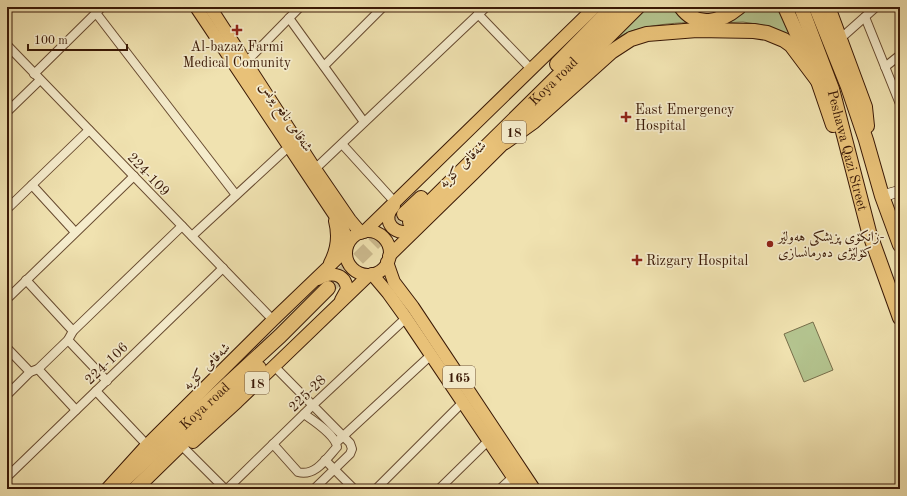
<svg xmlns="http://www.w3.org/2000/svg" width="907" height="496" font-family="'Old Standard TT',Amiri,serif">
	<rect width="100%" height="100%" fill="#f0e2b0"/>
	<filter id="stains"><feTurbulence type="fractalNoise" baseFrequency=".005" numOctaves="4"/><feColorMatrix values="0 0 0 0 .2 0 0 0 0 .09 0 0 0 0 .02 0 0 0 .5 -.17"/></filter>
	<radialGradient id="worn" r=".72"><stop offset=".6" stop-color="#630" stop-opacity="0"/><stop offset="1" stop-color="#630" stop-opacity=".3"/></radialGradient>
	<g fill="#b4c48f" stroke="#776e4a">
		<path d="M647,7H675L696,22C677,23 657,24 639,29C628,31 619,37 610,43Z"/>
		<polygon points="744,7 779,7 791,37 769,26 743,22 720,23"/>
		<polygon points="813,322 833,370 804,382 784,334"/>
	</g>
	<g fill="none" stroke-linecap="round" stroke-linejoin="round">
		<polyline stroke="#ccba8e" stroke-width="14" stroke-dasharray="14 7" stroke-linecap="butt" points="328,288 404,214"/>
		<g stroke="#684b30" stroke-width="10">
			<g id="street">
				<polyline points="96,13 236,195"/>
				<polyline points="478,14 531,69"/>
				<polyline points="865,17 900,104"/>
				<polyline points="289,18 364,122"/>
				<polyline points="840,39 876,7"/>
				<polyline points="7,45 273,320"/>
				<polyline points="246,62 300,7"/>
				<polyline points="324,66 383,7"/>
				<polyline points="885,67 900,55"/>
				<polyline points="34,74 102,7"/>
				<polyline points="7,112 40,80"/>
				<polyline points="342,144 392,199"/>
				<polyline points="315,169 486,7"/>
				<polyline points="32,185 75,232"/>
				<polyline points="7,209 89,130"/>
				<polyline points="192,236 284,151 290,148"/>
				<polyline points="26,280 73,331"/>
				<polyline points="7,299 134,176"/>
				<polyline points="68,340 107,381"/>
				<polyline points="7,348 30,372"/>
				<polyline points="274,366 343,436 350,443 352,449 350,454 314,489"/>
				<polyline points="38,369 76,410"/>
				<polyline points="96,391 147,445"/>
				<polyline points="7,395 30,372 38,369 68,340 73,331 182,226"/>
				<polyline points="339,440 431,355"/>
				<path d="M273,444L298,472C315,477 327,458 337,447C336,435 314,421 304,414"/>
				<polyline points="185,449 225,489"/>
				<polyline points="325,460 354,489"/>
				<polyline points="7,477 223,268"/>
				<polyline points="227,489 313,405 406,318"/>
				<polyline points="376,489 462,403"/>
				<polyline points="439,489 488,441"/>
				<polyline points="500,489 513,477"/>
			</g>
		</g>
		<g stroke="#3a1906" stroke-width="12">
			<polyline id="secondary" points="882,196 900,191"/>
		</g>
		<g stroke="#3a1906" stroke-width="14">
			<g id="primary">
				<polyline points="196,7 342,226 348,243"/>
				<polyline points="210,7 315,169 350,220 361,233"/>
				<polyline points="524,122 639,7"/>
				<path d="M394,206C379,222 397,239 415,229"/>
				<circle cx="368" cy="253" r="22"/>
				<polyline points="364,232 595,7"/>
				<polyline points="389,256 473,174 511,136"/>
				<polyline points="387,262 394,282 413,307 534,489"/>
				<path d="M330,263C337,250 339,236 335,221"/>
				<polyline points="372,274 388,293 406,318 521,489"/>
				<path d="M318,279C329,272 345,272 347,289L341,300"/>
				<polyline points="193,442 237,402 369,275"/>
				<polyline points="107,489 147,445 273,320 346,250"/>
			</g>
		</g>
		<g stroke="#3a1906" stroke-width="16">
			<g id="highway">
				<path d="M681,7C697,29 721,22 739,7"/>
				<polyline points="785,7 818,81 833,125"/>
				<path id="s1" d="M801,7L832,89L869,232L900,318"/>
				<polyline points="816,7 848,87 866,140 882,196 900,245"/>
				<polyline points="828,7 865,107 867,126"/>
				<polyline points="557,64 613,7"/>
				<polyline points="505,142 533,122 611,52 631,39 647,34 697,30 754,31 767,33 784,40 791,45 818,81"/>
				<polyline points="404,214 421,198"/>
				<path id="s2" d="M410,222L628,7"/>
				<path id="s3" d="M114,489L280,336L328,288"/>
				<polyline points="135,489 259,368"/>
			</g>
		</g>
		<use href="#street" stroke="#f5eccc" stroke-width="8"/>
		<use href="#secondary" stroke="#f5eccc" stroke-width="11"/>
		<use href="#primary" stroke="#e8c178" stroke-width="12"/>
		<use href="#highway" stroke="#e8c178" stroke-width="14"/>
	</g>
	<g fill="#8f2418" stroke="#f5eccc" stroke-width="1.5">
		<path d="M235 24h4v4h4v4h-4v4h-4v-4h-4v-4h4z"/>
		<path d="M624 111h4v4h4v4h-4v4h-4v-4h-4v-4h4z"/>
		<circle cx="770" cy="244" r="4"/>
		<path d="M635 254h4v4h4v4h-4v4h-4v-4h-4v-4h4z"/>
	</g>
	<g text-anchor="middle" stroke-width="3.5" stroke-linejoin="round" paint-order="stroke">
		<g fill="#f5eccc" stroke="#725841" stroke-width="1">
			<rect x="502" y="121" width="24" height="22" rx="3"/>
			<rect x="443" y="366" width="32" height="22" rx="3"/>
			<rect x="245" y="372" width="24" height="22" rx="3"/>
		</g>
		<g font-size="13" font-weight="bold" fill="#3a1906">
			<text x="514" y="137">18</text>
			<text x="459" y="382">165</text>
			<text x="257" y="388">18</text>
		</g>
		<g font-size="14" fill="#3a1906" stroke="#f5eccc" text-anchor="start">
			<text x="237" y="51" text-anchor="middle">Al-bazaz Farmi<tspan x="237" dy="16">Medical Comunity</tspan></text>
			<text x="635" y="114">East Emergency<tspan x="635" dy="16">Hospital</tspan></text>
			<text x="778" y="241">زانکۆی پزیشکی هەولێر-<tspan x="778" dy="16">کۆلێژی دەرمانسازی</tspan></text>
			<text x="646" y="265">Rizgary Hospital</text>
		</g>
		<g font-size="14" fill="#3a1906" stroke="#f5eccc">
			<text dy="5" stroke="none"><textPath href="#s2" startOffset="201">Koya road</textPath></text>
			<text transform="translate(287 116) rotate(56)" y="5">شەقامی نافع یونس</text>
			<text dy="5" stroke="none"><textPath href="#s1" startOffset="151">Peshawa Qazi Street</textPath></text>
			<text transform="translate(462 164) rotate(-45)" y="5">شەقامی کۆیە</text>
			<text transform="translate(149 174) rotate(46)" y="5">224-109</text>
			<text transform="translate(106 363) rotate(-44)" y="5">224-106</text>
			<text transform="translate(206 366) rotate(-45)" y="5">شەقامی کۆیە</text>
			<text transform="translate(307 393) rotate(-44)" y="5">225-28</text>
			<text dy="5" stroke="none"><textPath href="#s3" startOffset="123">Koya road</textPath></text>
		</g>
	</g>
	<rect width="907" height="496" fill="none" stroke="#f0e2b0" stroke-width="24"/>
	<rect x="8" y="8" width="891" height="480" fill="none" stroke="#3a1906" stroke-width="2"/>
	<rect x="12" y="12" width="883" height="472" fill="none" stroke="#3a1906"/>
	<path d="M28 44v6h99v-6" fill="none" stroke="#3a1906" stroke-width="2"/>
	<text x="34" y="44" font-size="12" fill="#3a1906" stroke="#f5eccc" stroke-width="3" paint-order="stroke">100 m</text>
	<rect width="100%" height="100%" filter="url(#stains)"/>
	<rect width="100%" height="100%" fill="url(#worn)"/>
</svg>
